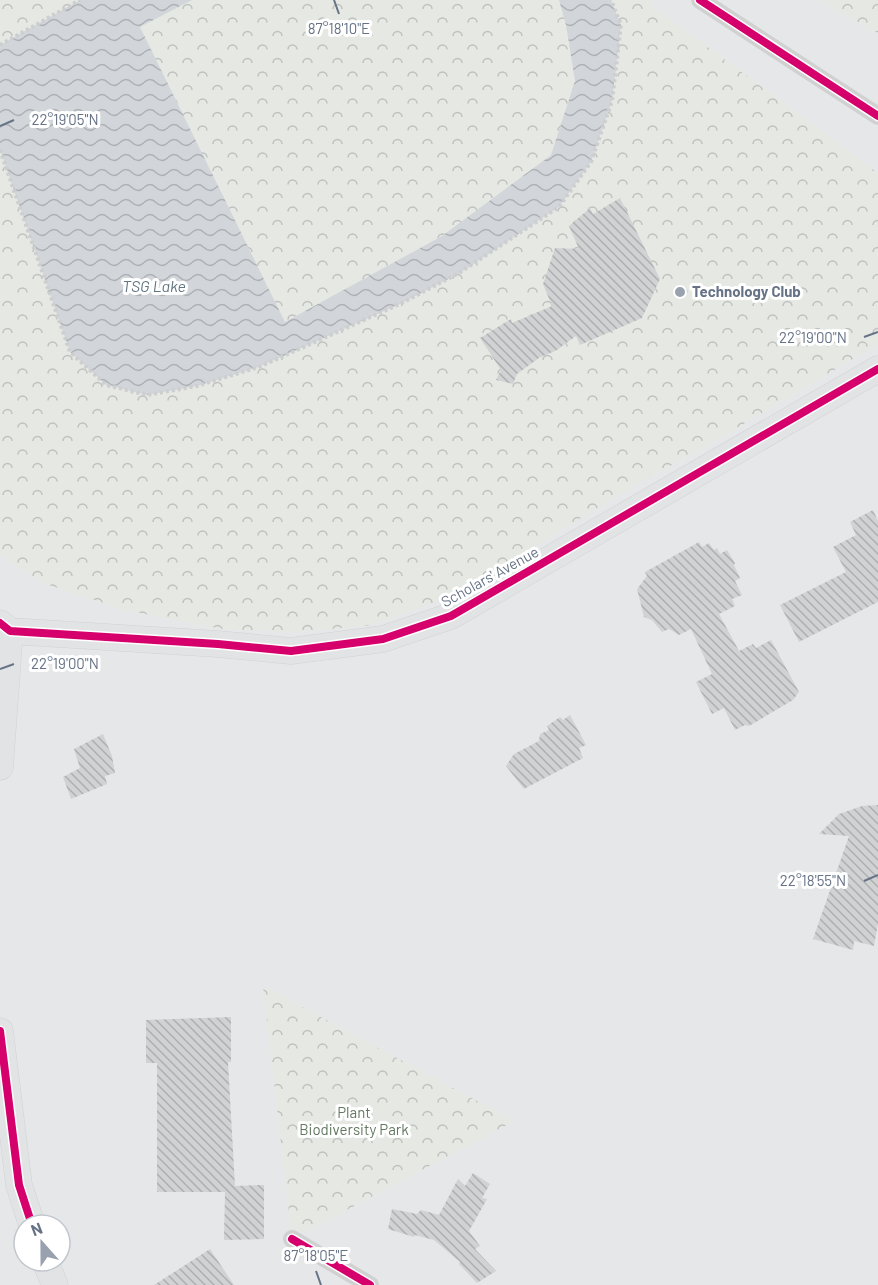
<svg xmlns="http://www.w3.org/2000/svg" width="878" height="1285" font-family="Barlow,sans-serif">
	<defs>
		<pattern id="park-crowns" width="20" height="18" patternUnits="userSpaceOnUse" patternTransform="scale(1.5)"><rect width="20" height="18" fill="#e6e9e3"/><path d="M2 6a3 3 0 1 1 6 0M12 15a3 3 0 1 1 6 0" fill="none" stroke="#bec1be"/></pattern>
		<pattern id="water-waves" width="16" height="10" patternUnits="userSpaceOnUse" patternTransform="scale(1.5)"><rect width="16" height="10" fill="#d2d6da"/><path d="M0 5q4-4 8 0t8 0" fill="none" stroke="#aeb2b6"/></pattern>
		<pattern id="building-back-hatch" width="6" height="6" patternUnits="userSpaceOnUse" patternTransform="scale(1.5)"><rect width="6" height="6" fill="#d1d2d3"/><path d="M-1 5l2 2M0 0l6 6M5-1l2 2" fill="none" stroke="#adafb1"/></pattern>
	</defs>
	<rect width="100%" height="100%" fill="#f6f6f5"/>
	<path fill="#e6e7e8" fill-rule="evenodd" d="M0,0H878V1285H0ZM24,1225H60V1261H24Z"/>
	<g fill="url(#park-crowns)">
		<polygon points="0,0 648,0 652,6 878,173 878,344 698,451 635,485 455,595 372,625 300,632 222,629 125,610 43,583 0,554"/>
		<polygon points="818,0 878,0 878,33"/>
		<polygon points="263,986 514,1121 292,1239"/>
	</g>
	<polygon fill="url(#water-waves)" points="80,0 192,0 140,27 285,322 442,236 551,155 575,81 566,25 559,0 611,0 621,25 612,101 591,162 559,207 460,273 402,303 259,367 197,386 147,395 106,385 70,352 0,150 0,45"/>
	<g fill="url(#building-back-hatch)">
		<polygon points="620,198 660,279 642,318 580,345 576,336 557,350 539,358 517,374 513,384 496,380 501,370 480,338 511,319 512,323 552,306 543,284 555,248 579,249 569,226 590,208 593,214"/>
		<polygon points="873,510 878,521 878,602 799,642 780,605 846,572 833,547 856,535 850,522"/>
		<polygon points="699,542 702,547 709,543 714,550 717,548 720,554 727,550 735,563 734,565 740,578 735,581 742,595 732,599 735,606 719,614 739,651 753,644 756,648 771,640 799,692 793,700 749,726 745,725 735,730 724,708 712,714 696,682 712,674 691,629 679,635 669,629 662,632 652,620 644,617 637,589 647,576 645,572"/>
		<polygon points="570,715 586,745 579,748 583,758 524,789 506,766 514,754 539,741 540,734 549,730 547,726 560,717 563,720"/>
		<polygon points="103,734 112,756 115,773 105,776 107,784 71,799 63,777 80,768 74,749"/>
		<polygon points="878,805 878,924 874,946 854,941 853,950 813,939 849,836 819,834 839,814 862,806"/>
		<polygon points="231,1017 231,1062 228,1062 235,1186 264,1185 264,1239 224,1240 225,1192 157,1192 157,1063 146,1063 146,1020"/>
		<polygon points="473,1173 490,1184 482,1198 487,1199 469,1231 480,1246 475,1249 496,1271 477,1283 459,1264 460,1262 434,1240 415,1235 414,1237 388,1229 392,1209 417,1214 421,1210 439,1215 458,1179 465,1186"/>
		<polygon points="210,1249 234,1285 154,1285"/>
	</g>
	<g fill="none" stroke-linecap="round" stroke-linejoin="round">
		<g stroke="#d2d3d4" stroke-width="27">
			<g id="secondary">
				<polyline points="0,623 10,631 218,644 291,651 383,639 451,616 878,369"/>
				<polyline points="0,767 10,631"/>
				<polyline points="0,1031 19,1185 32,1225"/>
				<polyline points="45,1261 55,1285"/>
			</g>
		</g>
		<g stroke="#cdcecf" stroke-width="4" stroke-dasharray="3 3" stroke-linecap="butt">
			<polyline points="0,45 80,0"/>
			<polyline points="0,150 70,352 106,385 147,395 197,386 259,367 402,303 459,273 559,207 591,162 612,101 621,25 611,0"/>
		</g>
		<g stroke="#d1d1d2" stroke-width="18">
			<polyline points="700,0 878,116"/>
			<polyline points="292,1239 370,1285"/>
		</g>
		<use href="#secondary" stroke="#e2e3e4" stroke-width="26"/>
		<g stroke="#fff" stroke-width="11">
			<g id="cycleway">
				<polyline points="700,0 878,116"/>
				<polyline points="0,623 10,631 218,644 291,651 383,639 451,616 878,369"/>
				<polyline points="0,1031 19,1185 32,1225"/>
				<polyline points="292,1239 370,1285"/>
			</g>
		</g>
		<use href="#cycleway" stroke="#d6006c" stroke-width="8"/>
	</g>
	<path fill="none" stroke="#667386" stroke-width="2" d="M334,0L339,14M0,126L14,120M864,337L878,332M0,669L14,664M864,881L878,875M316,1271L321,1285"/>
	<circle fill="#98a1ad" stroke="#fff" stroke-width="2" cx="680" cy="292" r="6"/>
	<g text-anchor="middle" stroke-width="6" stroke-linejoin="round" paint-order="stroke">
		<g font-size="15" font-weight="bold" fill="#667386" stroke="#fff" text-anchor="start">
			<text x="692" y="297">Technology Club</text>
		</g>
		<g font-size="15" fill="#667386" stroke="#fff">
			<text transform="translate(490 577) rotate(-29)" y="5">Scholars' Avenue</text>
		</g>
		<g font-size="15" fill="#637861" stroke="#fff">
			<text x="354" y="1118">Plant<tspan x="354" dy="17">Biodiversity Park</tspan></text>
		</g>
		<g font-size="16" font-style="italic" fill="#627582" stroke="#fff">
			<text x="154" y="292">TSG Lake</text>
		</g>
	</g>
	<g font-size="15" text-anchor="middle" fill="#667386" stroke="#fff" stroke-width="6" stroke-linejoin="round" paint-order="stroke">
		<text x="339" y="34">87°18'10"E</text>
		<text x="65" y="125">22°19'05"N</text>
		<text x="813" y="343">22°19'00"N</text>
		<text x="65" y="669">22°19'00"N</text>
		<text x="813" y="886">22°18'55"N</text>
		<text x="316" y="1261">87°18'05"E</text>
	</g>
	<g transform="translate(42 1243) rotate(339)"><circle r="28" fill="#ffffff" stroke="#c2c7cf" stroke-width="1.5"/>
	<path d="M0-4.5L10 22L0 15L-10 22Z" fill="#98a1ad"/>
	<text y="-9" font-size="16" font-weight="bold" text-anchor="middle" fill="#667386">N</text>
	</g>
</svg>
